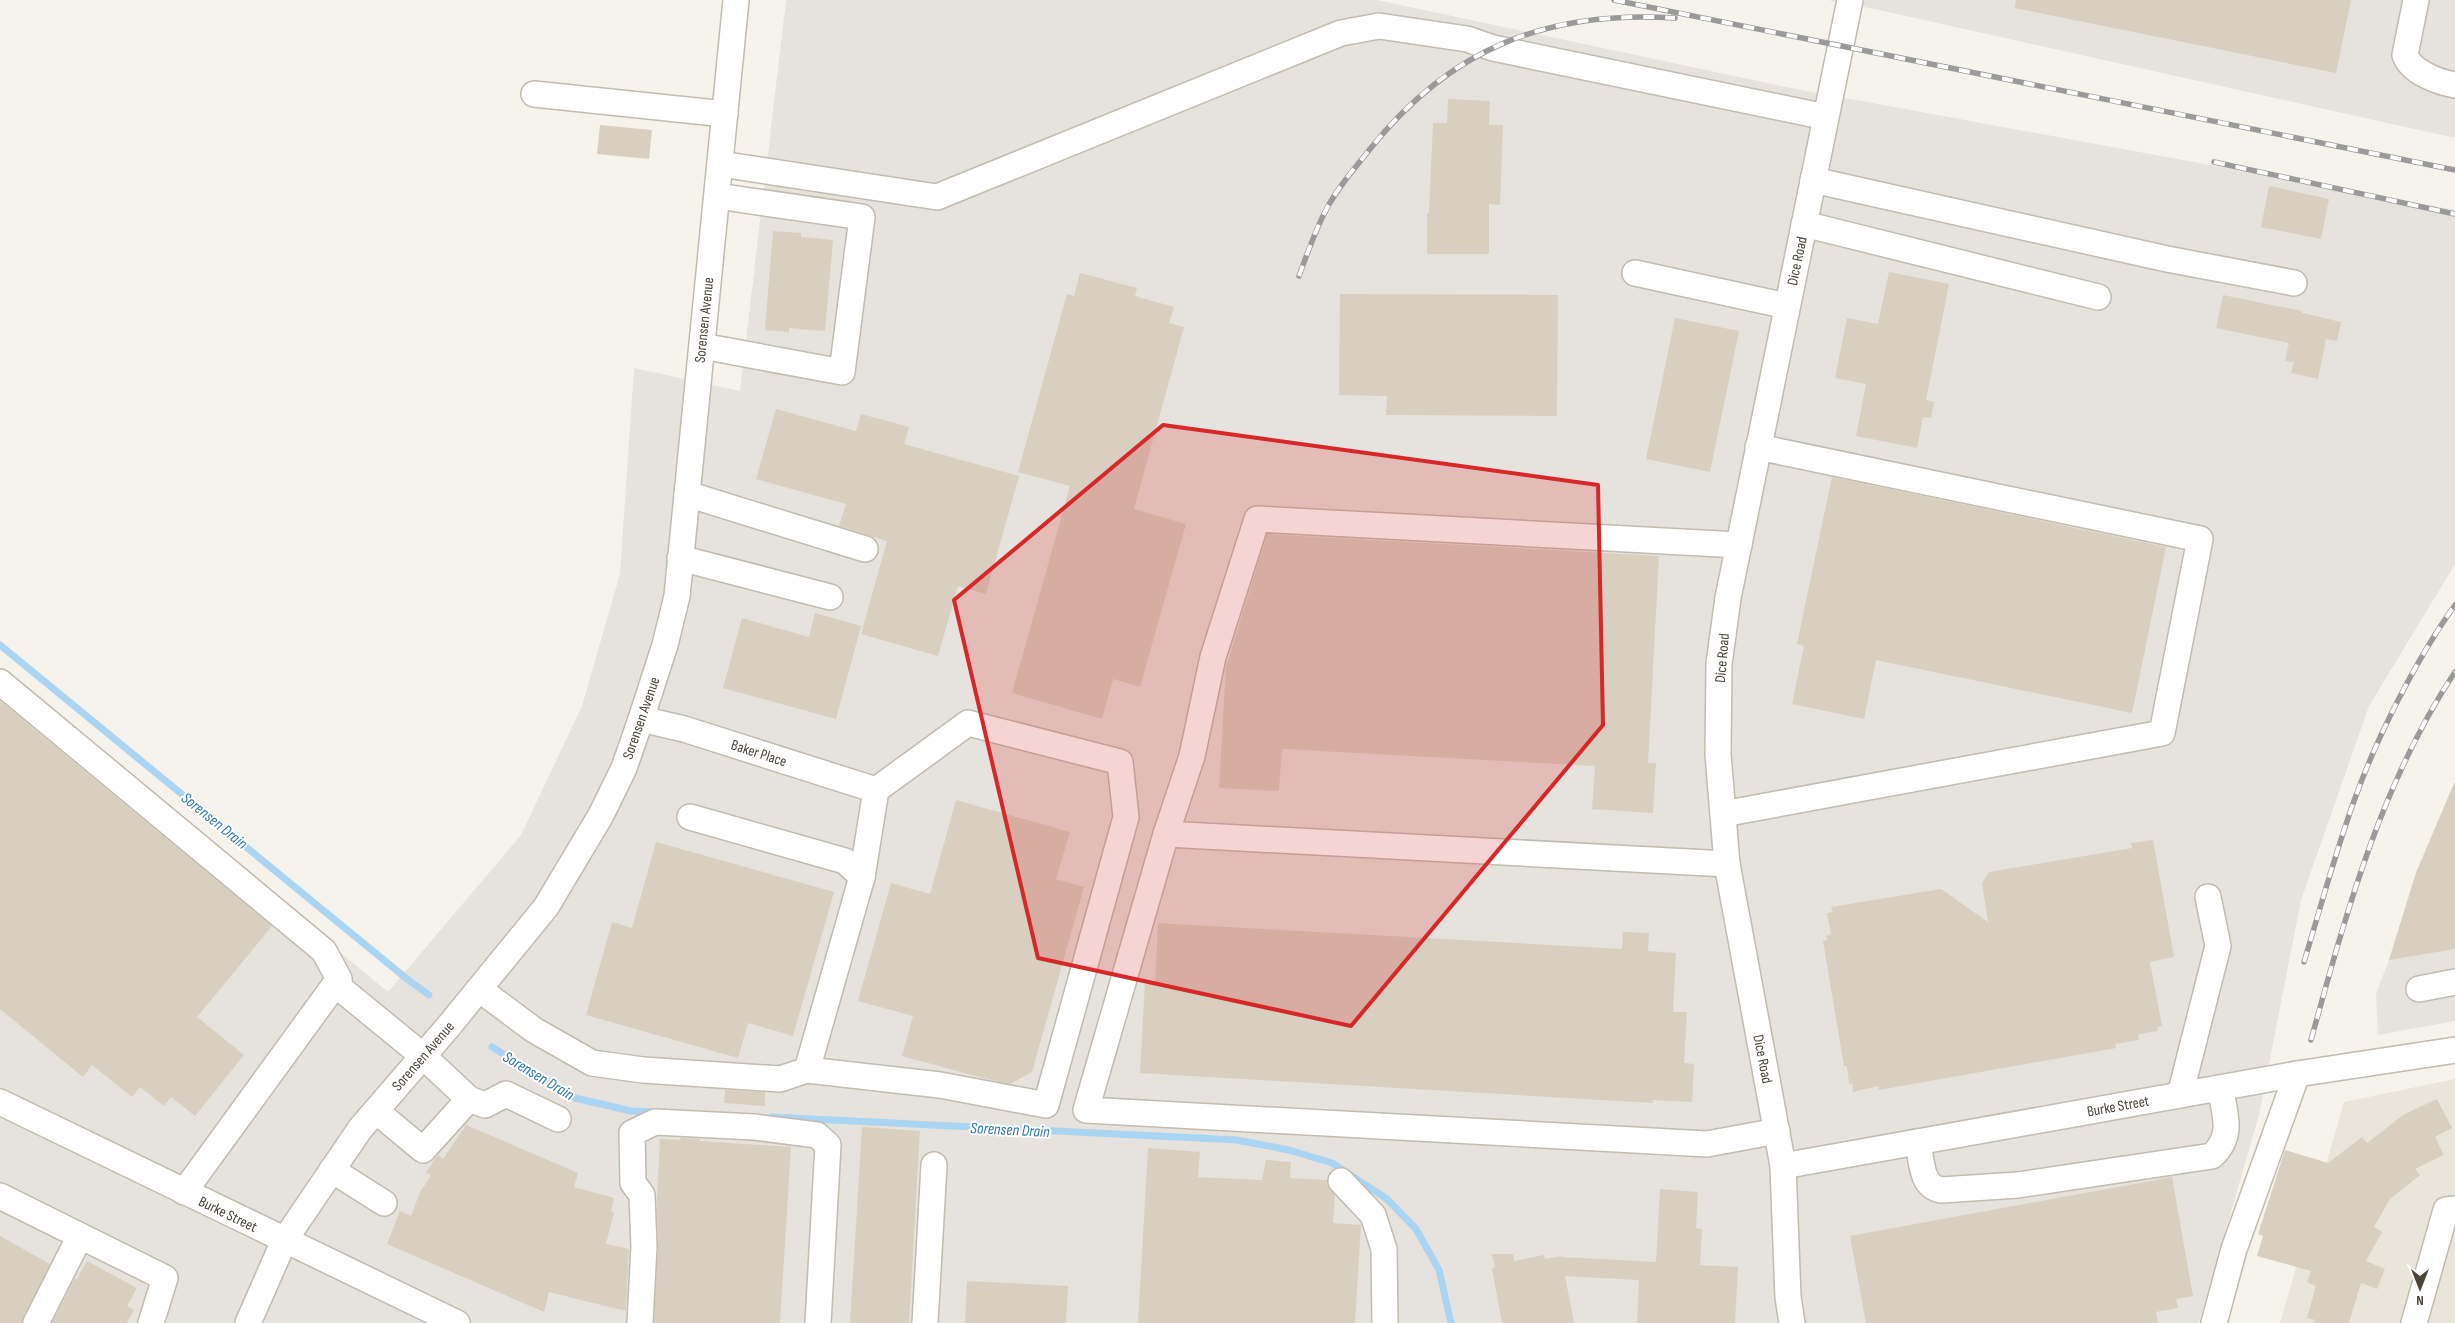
<svg xmlns="http://www.w3.org/2000/svg" width="2455" height="1323" font-family="'Sofia Sans Condensed',sans-serif">
	<rect width="100%" height="100%" fill="#f6f3ec"/>
	<polygon fill="#eae5da" points="2455,1079 2455,1323 2280,1323 2344,1102"/>
	<g fill="#e6e2dd">
		<polygon points="786,0 1377,0 1791,88 2455,210 2455,564 2369,706 2301,900 2259,1115 2199,1323 0,1323 0,672 388,992 521,835 582,706 620,574 634,368 740,391"/>
		<polygon points="1828,0 2455,0 2455,138 1879,10"/>
		<polygon points="2455,782 2455,1021 2378,1035 2376,994 2389,960 2416,873"/>
	</g>
	<g fill="none" stroke-linecap="round" stroke-linejoin="round">
		<g stroke="#a9d4f2" stroke-width="7">
			<polyline points="0,645 407,979 429,995"/>
			<polyline points="492,1047 575,1098 631,1111 657,1112"/>
			<polyline points="772,1117 1237,1140 1289,1150 1332,1163 1387,1199 1416,1229 1439,1270 1451,1323"/>
		</g>
	</g>
	<g fill="#d8cfc1">
		<polygon points="2016,0 2351,0 2336,73 2015,8"/>
		<polygon points="1448,99 1490,101 1489,125 1503,125 1500,205 1489,204 1489,254 1427,254 1427,213 1429,213 1433,123 1447,123"/>
		<polygon points="600,125 652,130 649,159 597,154"/>
		<polygon points="2269,186 2329,199 2321,239 2261,227"/>
		<polygon points="773,231 801,233 801,237 833,240 825,331 789,328 789,332 765,330"/>
		<polygon points="1889,272 1949,284 1926,400 1934,402 1931,418 1923,417 1917,448 1856,436 1866,384 1835,378 1847,318 1878,324"/>
		<polygon points="1080,273 1137,288 1135,296 1174,307 1169,323 1184,327 1134,509 1186,524 1140,687 1113,679 1102,719 1012,693 1070,486 1018,472 1067,294 1074,296"/>
		<polygon points="1340,294 1558,295 1557,416 1386,415 1387,396 1339,395"/>
		<polygon points="2223,295 2302,311 2302,313 2341,322 2337,341 2326,339 2318,379 2291,373 2294,362 2285,361 2289,343 2216,328"/>
		<polygon points="1675,318 1739,331 1710,472 1646,459"/>
		<polygon points="776,409 856,431 861,414 909,427 904,444 1019,476 986,594 958,586 938,656 861,634 887,541 839,526 846,504 756,479"/>
		<polygon points="1832,477 2166,547 2132,713 1876,660 1864,719 1792,704 1804,646 1797,644"/>
		<polygon points="1267,534 1659,556 1648,763 1656,763 1653,813 1592,809 1595,766 1282,749 1279,791 1219,788 1226,667"/>
		<polygon points="815,613 861,626 836,719 723,688 742,618 809,637"/>
		<polygon points="0,701 272,926 197,1017 244,1055 195,1116 171,1097 164,1106 140,1087 132,1097 92,1065 83,1077 0,1009"/>
		<polygon points="2455,781 2455,949 2389,960 2416,873"/>
		<polygon points="956,800 1070,832 1056,879 1084,887 1032,1072 1010,1084 983,1078 902,1056 913,1016 858,1001 891,883 930,894"/>
		<polygon points="2153,840 2174,957 2150,962 2162,1026 2157,1027 2158,1031 2138,1034 2139,1040 2115,1044 2116,1048 1879,1090 1878,1086 1853,1092 1852,1083 1849,1084 1847,1066 1844,1066 1823,941 1827,940 1826,936 1831,934 1827,913 1833,912 1831,907 1941,889 1988,922 1982,883 1989,872 2132,848 2131,843"/>
		<polygon points="656,842 834,892 793,1036 748,1023 738,1058 586,1015 612,922 632,928"/>
		<polygon points="1158,923 1622,949 1623,932 1649,933 1648,951 1676,953 1673,1012 1687,1012 1684,1063 1694,1064 1692,1102 1653,1100 1653,1103 1140,1073 1145,982 1155,982"/>
		<polygon points="725,1090 765,1092 765,1106 724,1103"/>
		<polygon points="2437,1099 2452,1128 2435,1137 2444,1155 2415,1169 2420,1175 2390,1199 2374,1227 2382,1232 2366,1261 2385,1269 2377,1289 2361,1283 2349,1323 2314,1323 2315,1320 2307,1318 2316,1286 2307,1282 2311,1271 2257,1256 2263,1236 2258,1234 2285,1150 2328,1163 2362,1137 2367,1143 2403,1115"/>
		<polygon points="466,1125 578,1173 574,1187 614,1198 611,1211 614,1212 606,1244 629,1249 626,1311 549,1292 544,1312 387,1244 400,1211 411,1216 420,1192 431,1176 426,1172 438,1155 443,1159"/>
		<polygon points="862,1127 920,1131 909,1323 850,1323"/>
		<polygon points="681,1138 700,1139 700,1141 791,1147 780,1323 654,1323 658,1248 657,1200 660,1139 680,1140"/>
		<polygon points="1148,1148 1200,1152 1198,1177 1262,1180 1266,1160 1291,1162 1290,1178 1327,1180 1327,1185 1335,1195 1333,1223 1361,1225 1355,1323 1138,1323"/>
		<polygon points="2172,1177 2193,1296 2176,1299 2178,1308 2156,1312 2158,1323 1866,1323 1850,1236"/>
		<polygon points="1660,1189 1698,1192 1696,1228 1702,1229 1700,1265 1738,1267 1735,1323 1637,1323 1639,1280 1565,1276 1574,1323 1502,1323 1492,1268 1495,1267 1492,1254 1513,1254 1514,1261 1544,1255 1545,1259 1562,1256 1562,1257 1656,1262"/>
		<polygon points="0,1236 50,1264 22,1323 0,1323"/>
		<polygon points="87,1261 137,1288 127,1306 134,1310 127,1323 52,1323 75,1278 77,1279"/>
		<polygon points="967,1281 1068,1286 1066,1323 965,1323"/>
	</g>
	<g fill="none" stroke-linecap="round" stroke-linejoin="round">
		<g stroke="#c2bbae" stroke-width="28">
			<g id="minor">
				<path d="M2416,0L2405,55C2411,72 2438,82 2455,85"/>
				<polyline points="534,94 725,114"/>
				<polyline points="720,164 937,197 1341,33 1379,26 1467,39 1493,48 1826,117"/>
				<polyline points="1813,180 2167,259 2294,283"/>
				<polyline points="1804,224 2098,297"/>
				<polyline points="1635,273 1787,306"/>
				<polyline points="702,346 842,372 862,217 717,196"/>
				<polyline points="687,494 865,549"/>
				<polyline points="1739,545 1257,519 1213,657 1192,756 1166,834 1086,1110 1707,1144 1777,1131"/>
				<polyline points="680,558 830,597"/>
				<polyline points="0,682 324,951 339,979 184,1192"/>
				<polyline points="641,719 684,729 876,790"/>
				<polyline points="1723,814 2162,733 2200,539 1758,447"/>
				<polyline points="690,817 845,861 862,877"/>
				<polyline points="1166,834 1727,864"/>
				<polyline points="335,984 423,1056 469,1099 485,1105 506,1094 558,1119"/>
				<polyline points="479,989 534,1030 592,1063 643,1070 780,1079 807,1070 862,877 876,790 968,723 1120,762 1126,817 1046,1105 940,1085 807,1070"/>
				<polyline points="2419,989 2455,982"/>
				<polyline points="2180,1095 2218,946 2208,897"/>
				<polyline points="0,1102 457,1323"/>
				<polyline points="376,1111 423,1150 469,1099"/>
				<path d="M1918,1142C1922,1160 1920,1186 1941,1190L2018,1185L2212,1156C2234,1136 2225,1114 2220,1088"/>
				<polyline points="1783,1166 2297,1074 2455,1050"/>
				<polyline points="332,1170 384,1203"/>
				<polyline points="1341,1181 1373,1215 1384,1249 1385,1323"/>
				<polyline points="0,1196 165,1278 151,1323"/>
				<polyline points="36,1323 80,1236"/>
				<polyline points="248,1323 284,1241 360,1129 448,1027 546,907 601,815 624,768 641,719 665,645 677,596 736,0"/>
				<polyline points="640,1323 644,1247 642,1195 633,1183 632,1133 655,1122 754,1127 817,1135 828,1145 818,1323"/>
				<polyline points="925,1323 934,1165"/>
				<polyline points="1792,1323 1788,1297 1783,1166 1727,864 1718,754 1719,664 1728,598 1850,0"/>
				<polyline points="2214,1323 2234,1249 2297,1074"/>
				<polyline points="2414,1323 2446,1210 2455,1209"/>
			</g>
		</g>
		<use href="#minor" stroke="#fff" stroke-width="25"/>
		<g stroke="#9a9a9a" stroke-width="5.5">
			<g id="rail">
				<polyline points="1614,0 2455,170"/>
				<polyline points="2214,162 2455,214"/>
				<path d="M1299,276C1307,254 1315,231 1326,210C1337,188 1355,168 1370,149C1451,48 1547,10 1675,18"/>
				<path d="M2304,962C2320,909 2335,854 2354,801C2376,739 2416,659 2455,605"/>
				<path d="M2311,1040C2346,914 2381,783 2455,672"/>
			</g>
		</g>
		<use href="#rail" stroke="#fff" stroke-width="4" stroke-dasharray="11" stroke-linecap="butt"/>
	</g>
	<path fill="#d62828" fill-opacity="0.2" stroke="#d62828" stroke-width="4" stroke-linejoin="round" d="M1163,425L1598,485L1603,725L1351,1026L1038,958L954,600Z"/>
	<g text-anchor="middle" stroke-width="4" stroke-linejoin="round" paint-order="stroke">
		<g font-size="15" fill="#4b4439" stroke="#fff">
			<text transform="translate(1797 261) rotate(-78)" y="5">Dice Road</text>
			<text transform="translate(704 320) rotate(-84)" y="5">Sorensen Avenue</text>
			<text transform="translate(1722 658) rotate(-85)" y="5">Dice Road</text>
			<text transform="translate(641 718) rotate(-71)" y="5">Sorensen Avenue</text>
			<text transform="translate(759 753) rotate(18)" y="5">Baker Place</text>
			<text transform="translate(423 1056) rotate(-49)" y="5">Sorensen Avenue</text>
			<text transform="translate(1763 1059) rotate(79)" y="5">Dice Road</text>
			<text transform="translate(2118 1106) rotate(-10)" y="5">Burke Street</text>
			<text transform="translate(228 1214) rotate(26)" y="5">Burke Street</text>
		</g>
		<g font-size="16" font-style="italic" fill="#2e7ab2" stroke="#fff">
			<text transform="translate(215 820) rotate(39)" y="6">Sorensen Drain</text>
			<text transform="translate(539 1075) rotate(31)" y="6">Sorensen Drain</text>
			<text transform="translate(1010 1129) rotate(3)" y="6">Sorensen Drain</text>
		</g>
	</g>
	<g transform="translate(2420 1288) rotate(180)" stroke="#ffffff" stroke-width="4" paint-order="stroke">
	<path d="M0-4L9 19L0 12L-9 19Z" fill="#4b4439"/>
	<text y="-8" font-size="14" font-weight="bold" text-anchor="middle" fill="#4b4439">N</text>
	</g>
</svg>
